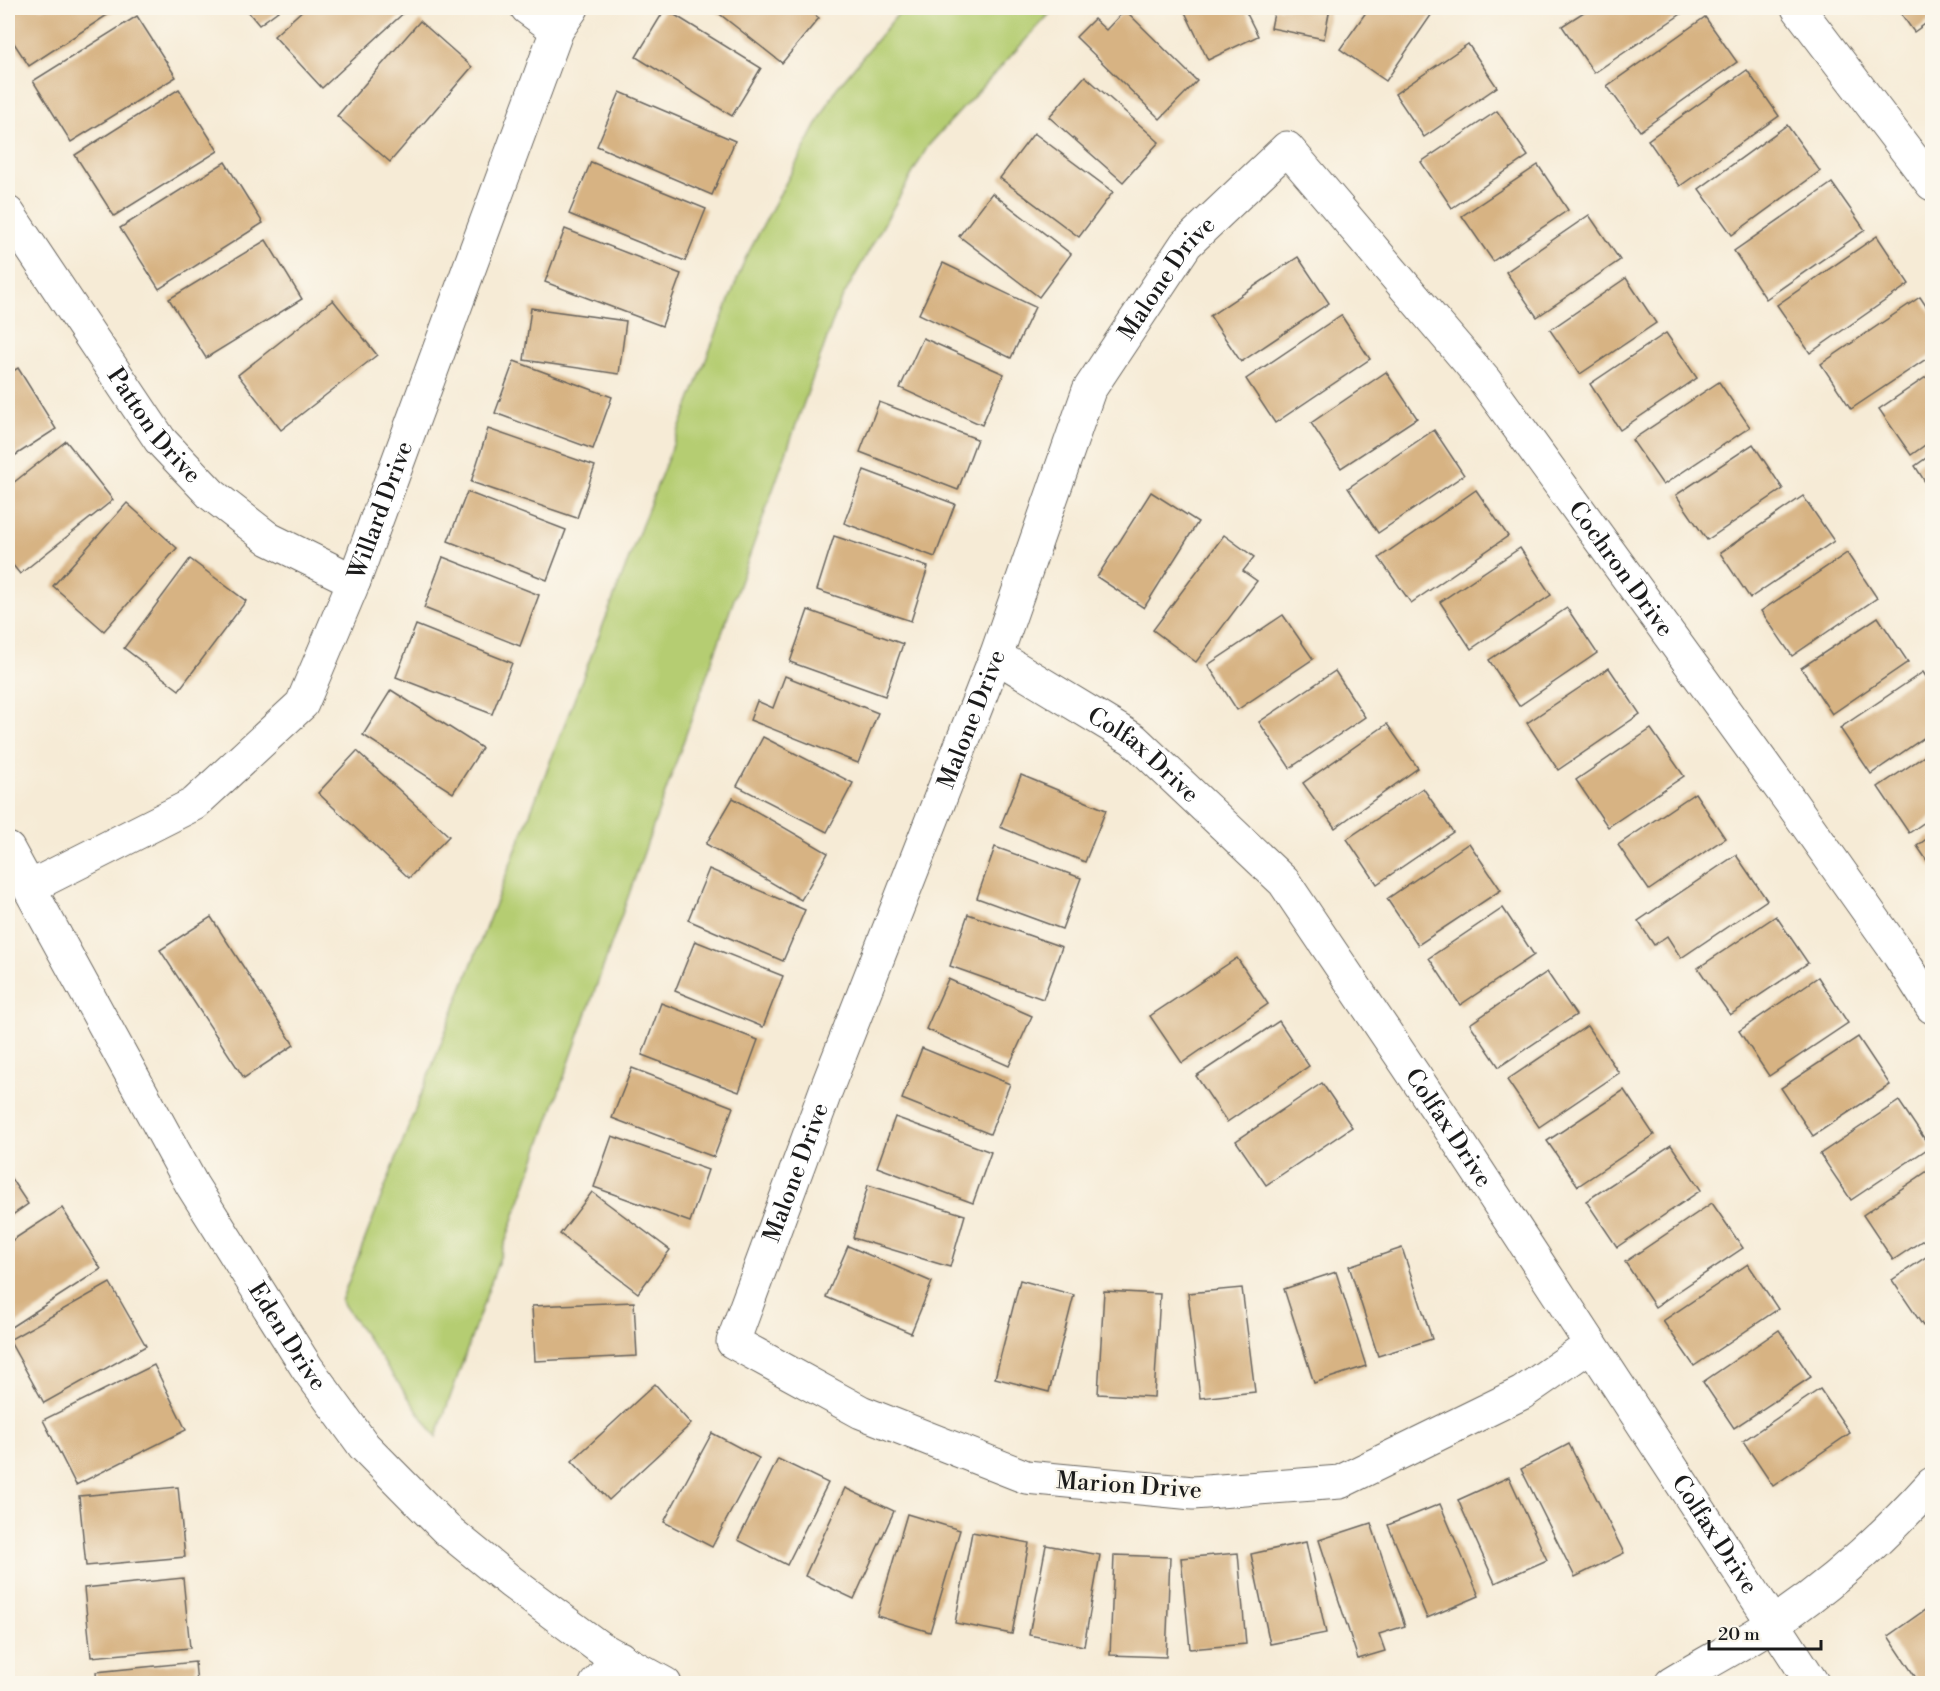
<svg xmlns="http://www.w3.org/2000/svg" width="1940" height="1691" font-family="'Libre Bodoni',serif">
	<rect width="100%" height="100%" fill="#fbf7ec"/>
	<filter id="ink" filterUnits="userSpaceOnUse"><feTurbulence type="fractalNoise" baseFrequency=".0167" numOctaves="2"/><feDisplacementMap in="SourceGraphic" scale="12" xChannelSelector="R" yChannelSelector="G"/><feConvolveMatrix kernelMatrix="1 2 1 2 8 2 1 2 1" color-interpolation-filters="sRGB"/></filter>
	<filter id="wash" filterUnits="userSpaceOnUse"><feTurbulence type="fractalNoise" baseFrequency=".008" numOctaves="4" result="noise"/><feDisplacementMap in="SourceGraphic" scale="24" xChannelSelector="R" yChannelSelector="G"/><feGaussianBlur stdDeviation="1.35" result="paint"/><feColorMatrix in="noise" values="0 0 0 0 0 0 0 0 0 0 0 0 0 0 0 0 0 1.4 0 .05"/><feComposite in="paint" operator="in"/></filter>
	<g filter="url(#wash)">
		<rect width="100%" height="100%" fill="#f6ebd6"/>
		<polygon fill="#b5cd72" stroke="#687447" stroke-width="1.5" points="903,8 1055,8 928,146 839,304 436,1437 341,1301 745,259 836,89"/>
		<g id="blocks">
			<g fill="#d7b383">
				<polygon points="8,8 118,8 29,66 8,34"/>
				<polygon points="245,8 282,8 259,25"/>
				<polygon points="305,8 409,8 322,88 274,36"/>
				<polygon points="712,8 806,8 819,18 782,63"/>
				<polygon points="1183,8 1244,8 1258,36 1208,60"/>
				<polygon points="1275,8 1330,8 1324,39 1271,28"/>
				<polygon points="1369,8 1436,8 1386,81 1340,49"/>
				<polygon points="1590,8 1690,8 1594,73 1562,26"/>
				<polygon points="1897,8 1932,8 1932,19 1914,32"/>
				<polygon points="665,9 761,68 732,116 636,57"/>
				<polygon points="1125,10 1197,81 1160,119 1076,37 1094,19 1106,30"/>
				<polygon points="137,16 176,77 71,142 33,81"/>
				<polygon points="1705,17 1737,62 1640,131 1607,86"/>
				<polygon points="420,21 472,67 390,162 337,116"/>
				<polygon points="1468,44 1497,87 1424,137 1395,94"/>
				<polygon points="1747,70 1779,116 1680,186 1648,140"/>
				<polygon points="1085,76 1159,142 1123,182 1049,117"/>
				<polygon points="179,89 218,151 114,216 75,155"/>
				<polygon points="620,92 735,141 712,195 597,146"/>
				<polygon points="1497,111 1528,156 1452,208 1421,162"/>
				<polygon points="1787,125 1820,171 1732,235 1699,189"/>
				<polygon points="1034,133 1113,192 1079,237 1000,178"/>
				<polygon points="225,162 263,223 159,289 120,228"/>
				<polygon points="591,162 706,209 685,261 569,214"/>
				<polygon points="1538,165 1568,210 1493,261 1462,216"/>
				<polygon points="1832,183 1865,230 1766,299 1734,251"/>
				<polygon points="992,193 1071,254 1039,297 959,236"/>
				<polygon points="1589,215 1620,260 1537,317 1506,272"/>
				<polygon points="565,229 681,274 662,326 545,282"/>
				<polygon points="1877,236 1909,284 1810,353 1777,305"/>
				<polygon points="266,240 302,299 206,358 169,299"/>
				<polygon points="1298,257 1329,303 1241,362 1210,316"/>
				<polygon points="943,263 1035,307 1011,358 919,314"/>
				<polygon points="1626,278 1656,323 1580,374 1550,330"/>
				<polygon points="1920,297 1932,315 1932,355 1851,409 1821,364"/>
				<polygon points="333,300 377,355 281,430 238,375"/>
				<polygon points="531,308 626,321 619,374 524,360"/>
				<polygon points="1341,315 1370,359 1275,423 1246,379"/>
				<polygon points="1666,333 1697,378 1620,430 1590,384"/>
				<polygon points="923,338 1004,374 982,425 900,388"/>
				<polygon points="514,361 612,397 593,449 495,413"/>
				<polygon points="18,368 56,429 8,460 8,374"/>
				<polygon points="1386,372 1417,418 1341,468 1311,423"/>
				<polygon points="1932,373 1932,440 1911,455 1879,409"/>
				<polygon points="1719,382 1750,427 1663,485 1632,440"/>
				<polygon points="879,402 977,439 958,490 860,452"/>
				<polygon points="488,429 595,466 577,518 471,482"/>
				<polygon points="1434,430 1464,475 1378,533 1348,488"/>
				<polygon points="66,441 113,500 20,574 8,559 8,487"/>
				<polygon points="1753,444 1783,489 1707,540 1676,495"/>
				<polygon points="1932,454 1932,493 1915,466"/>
				<polygon points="864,470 955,504 935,557 844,523"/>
				<polygon points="1476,490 1508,536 1411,603 1379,558"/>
				<polygon points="467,492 566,530 547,580 448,541"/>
				<polygon points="1151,492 1198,522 1144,608 1097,577"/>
				<polygon points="1803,496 1834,541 1750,598 1720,553"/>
				<polygon points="127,503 177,548 104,631 53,586"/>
				<polygon points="1224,535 1254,557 1243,571 1257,581 1196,662 1153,630"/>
				<polygon points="834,536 928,567 911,621 817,590"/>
				<polygon points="1520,548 1551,595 1471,649 1440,602"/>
				<polygon points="1847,553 1877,598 1792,656 1761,611"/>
				<polygon points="443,557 539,595 520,646 424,608"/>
				<polygon points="190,559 246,601 179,690 124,648"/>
				<polygon points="1567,608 1597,653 1519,706 1489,660"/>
				<polygon points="808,610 903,644 885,696 790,662"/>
				<polygon points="1283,615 1313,659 1237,710 1208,665"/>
				<polygon points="1878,617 1908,662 1832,714 1801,668"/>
				<polygon points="416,625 512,663 492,714 396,677"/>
				<polygon points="1609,668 1640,714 1558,770 1527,723"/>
				<polygon points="1335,671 1365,717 1290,768 1259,722"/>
				<polygon points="1923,672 1932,686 1932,732 1871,774 1840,728"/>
				<polygon points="785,676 878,713 858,763 750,720 757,701 773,708"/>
				<polygon points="391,690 482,748 453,793 363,735"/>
				<polygon points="1387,724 1418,768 1335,828 1303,783"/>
				<polygon points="1651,729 1684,776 1608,827 1576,780"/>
				<polygon points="763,737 853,783 827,832 737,786"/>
				<polygon points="357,751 449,836 409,878 318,793"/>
				<polygon points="1932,751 1932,817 1909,833 1878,787"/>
				<polygon points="1021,775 1106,810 1085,862 1000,827"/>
				<polygon points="1423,788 1453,832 1377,884 1347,839"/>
				<polygon points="1695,793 1725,838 1649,890 1618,845"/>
				<polygon points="733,798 828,853 801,900 706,844"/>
				<polygon points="1932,835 1932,868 1917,846"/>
				<polygon points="1469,843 1501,890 1418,945 1387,899"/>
				<polygon points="995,847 1081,878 1062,929 977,898"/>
				<polygon points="1736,855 1767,900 1681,958 1667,936 1654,945 1638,921"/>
				<polygon points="709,869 805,910 783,961 688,920"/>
				<polygon points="1503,908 1534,955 1460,1005 1429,958"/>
				<polygon points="968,914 1062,947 1043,999 950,966"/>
				<polygon points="1776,916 1808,963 1730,1015 1698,968"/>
				<polygon points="211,917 294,1045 244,1078 160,950"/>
				<polygon points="695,941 783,976 763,1027 675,991"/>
				<polygon points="1237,958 1268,1004 1182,1063 1150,1016"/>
				<polygon points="1547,972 1576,1015 1499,1067 1470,1024"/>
				<polygon points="1818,977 1848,1023 1769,1076 1739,1031"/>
				<polygon points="948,979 1032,1016 1009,1066 926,1029"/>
				<polygon points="661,1003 758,1040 739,1092 642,1055"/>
				<polygon points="1279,1021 1309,1066 1227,1122 1196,1076"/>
				<polygon points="1587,1026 1619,1073 1539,1127 1507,1080"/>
				<polygon points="1858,1037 1890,1085 1813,1136 1781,1088"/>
				<polygon points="922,1048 1010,1084 990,1134 902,1099"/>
				<polygon points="632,1068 733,1107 714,1157 612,1118"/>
				<polygon points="1322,1083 1352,1127 1266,1185 1236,1141"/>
				<polygon points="1624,1090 1654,1135 1578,1186 1547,1141"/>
				<polygon points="1899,1101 1930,1147 1851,1200 1820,1154"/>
				<polygon points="895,1117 991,1152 973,1203 877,1167"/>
				<polygon points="612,1136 708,1170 690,1222 594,1187"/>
				<polygon points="1671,1145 1701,1190 1617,1247 1586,1201"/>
				<polygon points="1932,1168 1932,1234 1893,1260 1863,1215"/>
				<polygon points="8,1174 28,1204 8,1218"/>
				<polygon points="868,1185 965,1215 950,1267 853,1238"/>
				<polygon points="592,1192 670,1250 638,1293 560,1234"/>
				<polygon points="1712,1203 1743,1248 1655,1307 1625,1262"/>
				<polygon points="62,1208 101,1269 8,1329 8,1243"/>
				<polygon points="848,1246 932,1282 911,1333 826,1297"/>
				<polygon points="1402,1248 1432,1339 1378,1356 1349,1266"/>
				<polygon points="1932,1253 1932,1319 1923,1326 1892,1280"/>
				<polygon points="1748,1264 1778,1309 1694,1366 1663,1321"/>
				<polygon points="1336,1272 1366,1366 1314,1383 1284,1289"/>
				<polygon points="1020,1280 1074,1295 1049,1392 995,1378"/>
				<polygon points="110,1283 146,1346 44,1403 9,1340"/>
				<polygon points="1242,1288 1255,1392 1200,1398 1188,1293"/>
				<polygon points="1104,1291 1160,1294 1154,1397 1098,1394"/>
				<polygon points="634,1302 637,1356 535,1361 532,1306"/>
				<polygon points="1779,1330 1811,1377 1734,1428 1703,1382"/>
				<polygon points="154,1365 186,1430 76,1485 43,1420"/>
				<polygon points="655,1384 691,1424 609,1500 572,1461"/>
				<polygon points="1820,1389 1850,1433 1773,1486 1743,1441"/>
				<polygon points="712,1433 759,1458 712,1547 664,1522"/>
				<polygon points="1569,1444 1624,1553 1575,1577 1521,1469"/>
				<polygon points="778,1459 828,1483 787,1565 738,1540"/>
				<polygon points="1509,1477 1547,1560 1495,1583 1458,1500"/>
				<polygon points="178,1487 185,1557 86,1566 79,1496"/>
				<polygon points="845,1488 894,1511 854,1599 805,1576"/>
				<polygon points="1440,1504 1479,1596 1427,1618 1388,1525"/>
				<polygon points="907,1514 960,1530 930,1632 877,1616"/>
				<polygon points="1371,1523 1405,1626 1379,1634 1385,1651 1358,1659 1319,1540"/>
				<polygon points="972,1532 1029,1543 1012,1634 955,1623"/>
				<polygon points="1306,1542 1326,1633 1270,1644 1251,1554"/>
				<polygon points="1046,1545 1100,1555 1084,1646 1029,1635"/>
				<polygon points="1238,1553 1246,1644 1190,1649 1181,1558"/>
				<polygon points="1114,1555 1170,1557 1166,1657 1110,1655"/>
				<polygon points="183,1578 190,1648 91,1657 84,1588"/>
				<polygon points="1932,1605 1932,1684 1920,1684 1888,1636"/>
				<polygon points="195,1662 197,1684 97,1684 96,1672"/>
			</g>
		</g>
	</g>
	<g filter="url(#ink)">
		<use href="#blocks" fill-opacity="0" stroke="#68645d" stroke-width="1.5"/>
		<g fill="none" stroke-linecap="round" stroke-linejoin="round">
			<g stroke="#68645d" stroke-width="35">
				<g id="minor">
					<polyline points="527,8 557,30"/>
					<polyline points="1798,8 1932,184"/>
					<path id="s1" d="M8,213L160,440L211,494L269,539L354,581"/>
					<path id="s2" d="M996,656L1133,739L1284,882L1447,1124L1813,1684"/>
					<path id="s3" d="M8,849L192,1185L307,1368L364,1446L446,1529L511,1582L600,1648L665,1684"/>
					<path id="s4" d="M30,887L194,804L302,704L354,581L557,30L572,8"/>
					<path id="s5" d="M1591,1345L1522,1393L1340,1482L1193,1493L1026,1477L861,1412L733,1342L826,1090L996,656L1089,390L1186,244L1287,148L1485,381L1790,801L1899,955L1932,1007"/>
					<polyline points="596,1684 620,1658"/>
					<path d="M1671,1684C1705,1663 1741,1645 1774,1623C1832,1584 1886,1535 1932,1484"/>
				</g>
			</g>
			<use href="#minor" stroke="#fff" stroke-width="33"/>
		</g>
	</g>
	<g text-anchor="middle" stroke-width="5" stroke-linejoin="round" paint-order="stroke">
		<g font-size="24" fill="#1c1c1c" stroke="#fbf7ec">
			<text dy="8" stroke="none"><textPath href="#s5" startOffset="2078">Malone Drive</textPath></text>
			<text dy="8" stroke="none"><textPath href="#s1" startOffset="258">Patton Drive</textPath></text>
			<text dy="8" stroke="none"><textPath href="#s4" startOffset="540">Willard Drive</textPath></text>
			<text dy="8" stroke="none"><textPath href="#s5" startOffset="2794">Cochron Drive</textPath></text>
			<text dy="8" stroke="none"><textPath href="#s5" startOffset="1592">Malone Drive</textPath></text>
			<text dy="8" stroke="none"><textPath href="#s2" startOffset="178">Colfax Drive</textPath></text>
			<text dy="8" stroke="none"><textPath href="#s2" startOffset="664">Colfax Drive</textPath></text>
			<text dy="8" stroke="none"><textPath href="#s5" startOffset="1106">Malone Drive</textPath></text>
			<text dy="8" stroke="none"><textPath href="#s3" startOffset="562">Eden Drive</textPath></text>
			<text transform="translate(1129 1485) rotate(4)" y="8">Marion Drive</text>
			<text dy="8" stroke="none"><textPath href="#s2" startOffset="1150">Colfax Drive</textPath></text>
		</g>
	</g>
	<rect width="1940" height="1691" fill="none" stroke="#fbf7ec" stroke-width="30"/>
	<path d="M1709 1640v9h112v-9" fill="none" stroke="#1c1c1c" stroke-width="3"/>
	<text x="1718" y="1640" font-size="18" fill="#1c1c1c" stroke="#fbf7ec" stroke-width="4.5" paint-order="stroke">20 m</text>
</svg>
